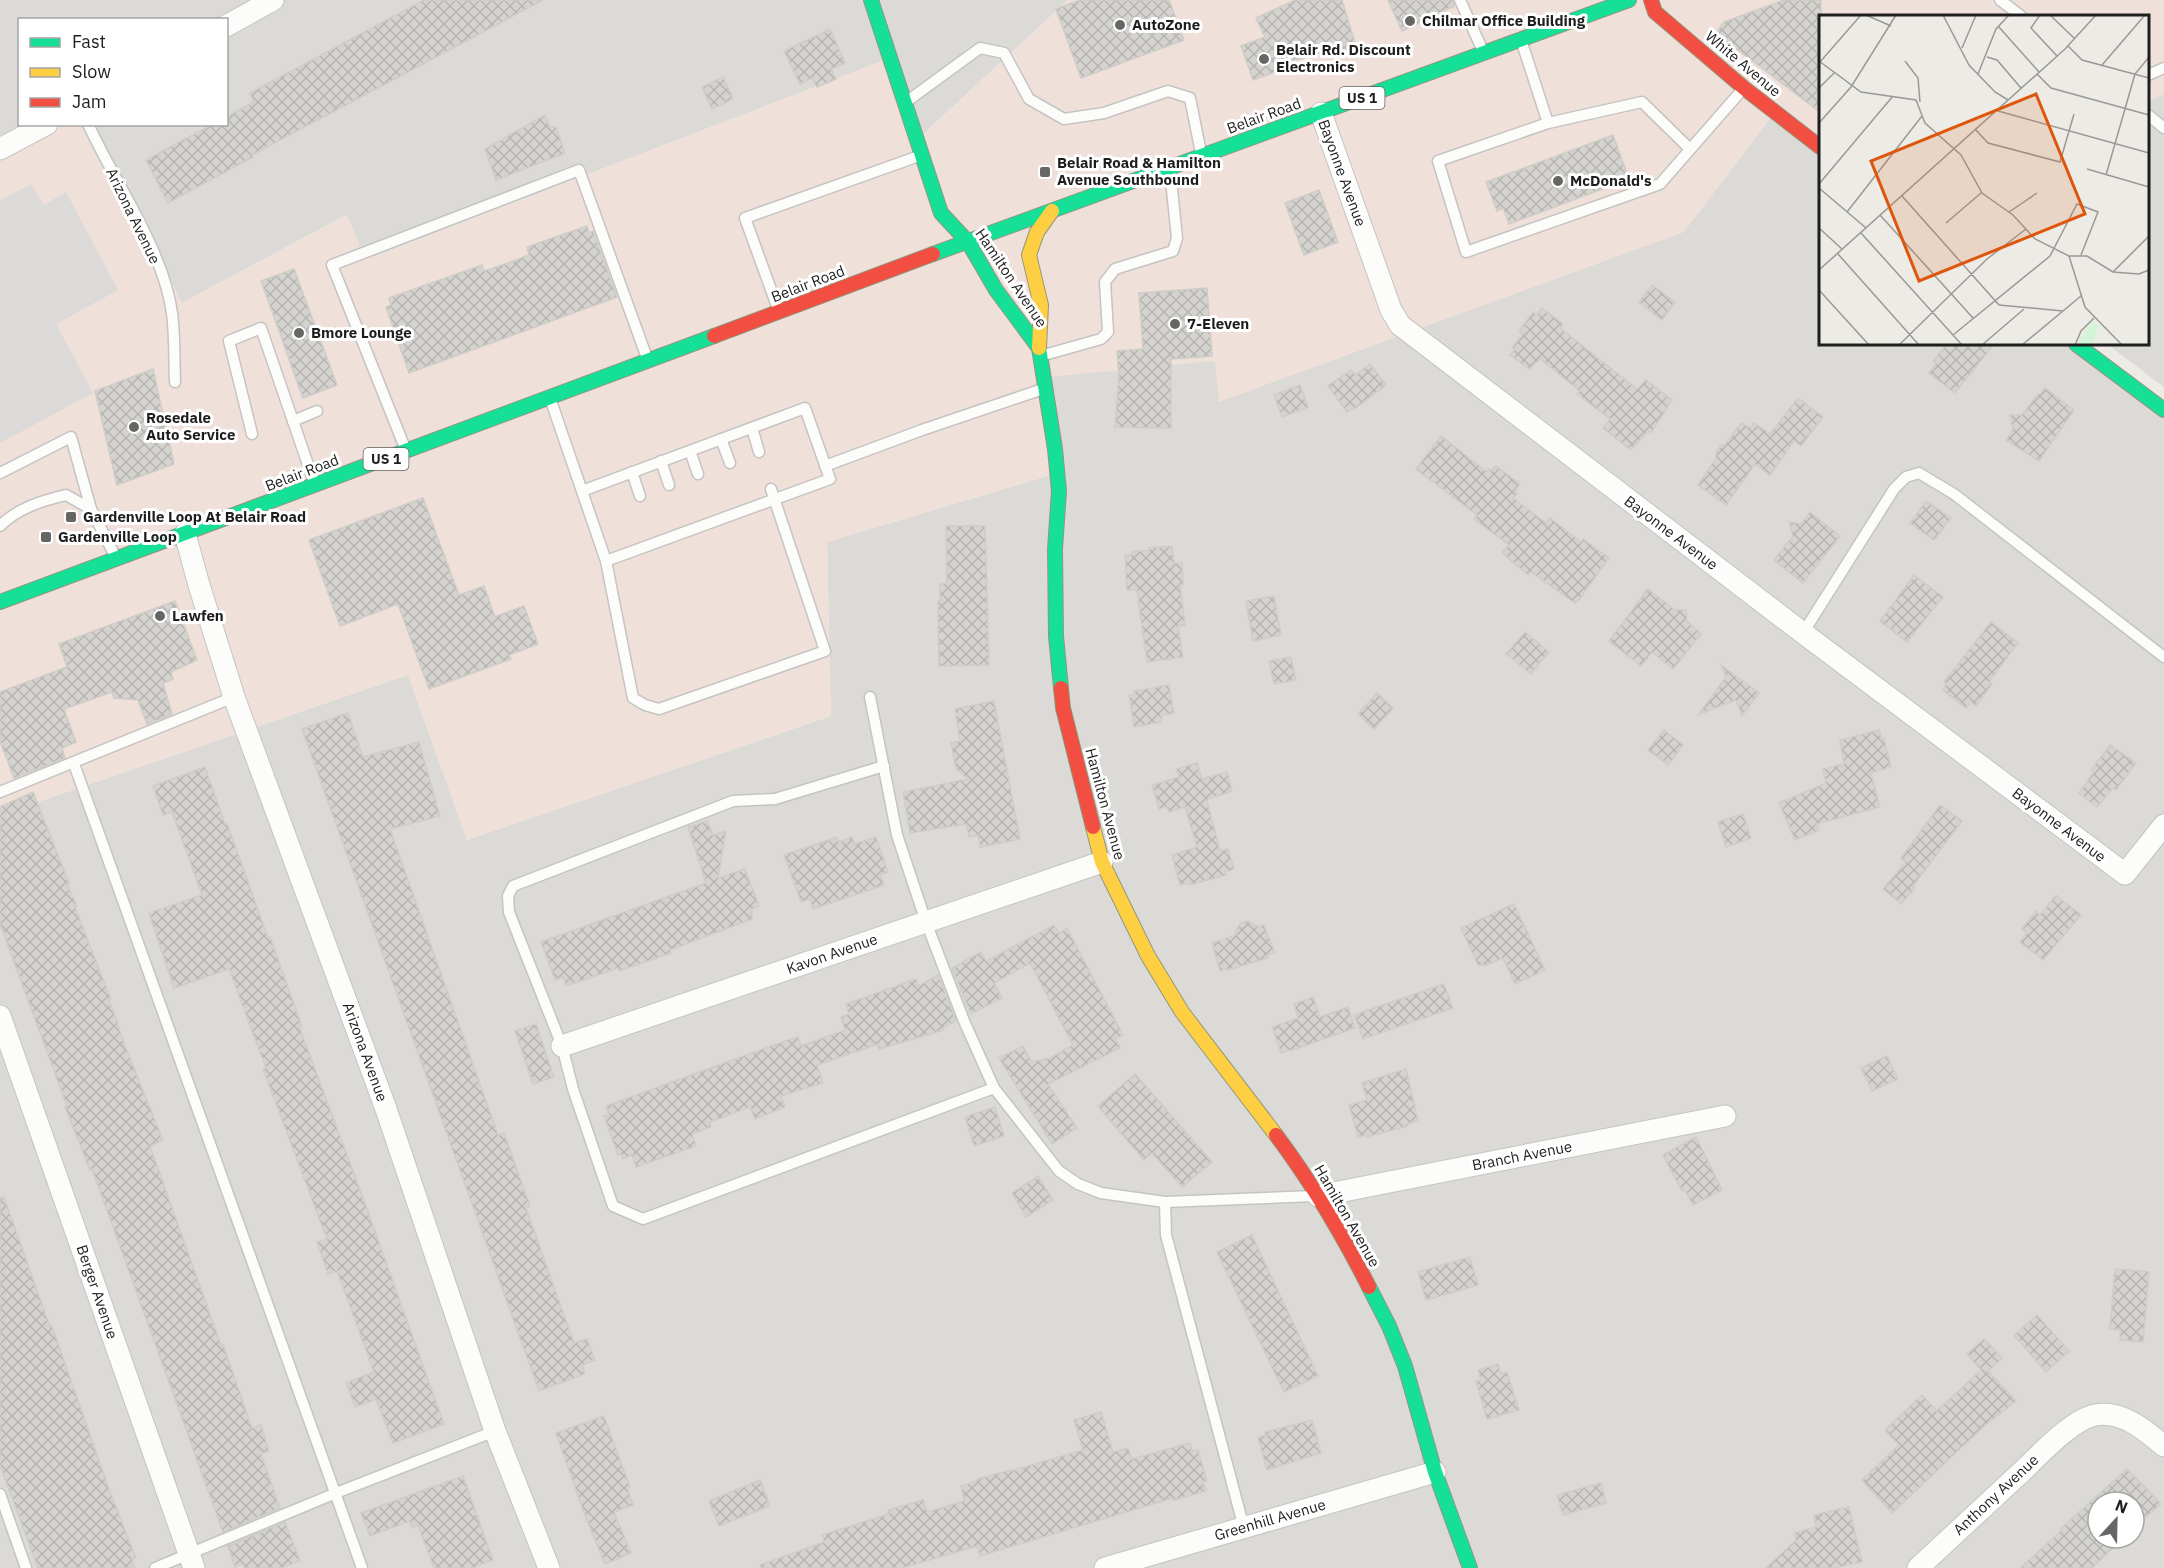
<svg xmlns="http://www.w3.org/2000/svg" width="2164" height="1568" font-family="'IBM Plex Sans',sans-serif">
	<defs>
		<pattern id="building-cross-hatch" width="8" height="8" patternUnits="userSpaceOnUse" patternTransform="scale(1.5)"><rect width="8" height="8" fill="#d4d3cf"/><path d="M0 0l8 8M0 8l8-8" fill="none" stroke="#b6b5b1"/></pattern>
	</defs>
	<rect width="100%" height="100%" fill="#ecebe6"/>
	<g fill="#dbdad7" fill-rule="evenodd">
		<polygon points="0,0 1068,0 919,138 895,56 365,260 346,215 182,303 92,125 226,124 226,20 20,20 20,124 44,125 0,149"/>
		<polygon points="2164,94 2164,387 2107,344 2148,344 2148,101"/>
		<path d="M1775,112L1820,147V344H2076L2164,410V1568H0V815L408,675L467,840L831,716L827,542L1054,474L1046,377L1216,360L1220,402ZM2098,1502H2134V1538H2098Z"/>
	</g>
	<polygon fill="#efe0da" points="1068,0 2164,0 2164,94 2148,101 2148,16 1820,16 1820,147 1775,112 1684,232 1219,402 1215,361 1046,377 1054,474 827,542 831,716 467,840 408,675 0,815 0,149 44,125 92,125 182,303 347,215 366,260 895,56 920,138"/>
	<polygon fill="#dbdad8" points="31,184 44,205 66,192 118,290 56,324 93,393 0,443 0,200"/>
	<g fill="url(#building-cross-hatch)" stroke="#cfcdc7" stroke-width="1.5">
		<polygon points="424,0 543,0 252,155 253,157 168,203 146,160 213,124 226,124 226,117 254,102 250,93"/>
		<polygon points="1080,0 1169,0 1184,40 1081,78 1056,9"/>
		<polygon points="1295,0 1342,0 1356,46 1333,53 1332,50 1284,63 1286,68 1253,80 1241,46 1265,37 1256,18"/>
		<polygon points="1388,0 1453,0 1454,6 1402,31"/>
		<polygon points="1784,0 1821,0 1821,113 1716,33 1724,22"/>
		<polygon points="830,29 845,63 831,69 836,79 817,87 812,78 800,84 784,51"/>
		<polygon points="723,77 733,99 712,109 702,87"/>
		<polygon points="545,115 550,127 556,127 565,153 496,180 485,149"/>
		<polygon points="1613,135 1629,179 1509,224 1503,208 1497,211 1486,182"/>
		<polygon points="1319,190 1338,242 1304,255 1285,203"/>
		<polygon points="587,226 589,233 593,231 617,297 409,373 386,307 391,305 389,298 482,265 484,271 508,263 529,255 527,247"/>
		<polygon points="294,269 337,385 303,398 261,281"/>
		<polygon points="1652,285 1675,302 1662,320 1639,302"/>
		<polygon points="1207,288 1212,356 1171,359 1171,428 1115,427 1119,374 1117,351 1143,349 1139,293"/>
		<polygon points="1542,308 1563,324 1560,328 1637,389 1646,380 1672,400 1651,433 1648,431 1631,450 1603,428 1610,419 1577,394 1580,391 1540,359 1529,369 1510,355 1515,350 1512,348 1523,334 1519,331 1533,312 1537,315"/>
		<polygon points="1947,344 1994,344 1955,393 1929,373 1936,364 1933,361"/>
		<polygon points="1370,364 1386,385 1353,410 1352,409 1347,412 1328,386 1351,370 1355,375"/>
		<polygon points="153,369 174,464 117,485 95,391"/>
		<polygon points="1300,385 1308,407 1282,417 1274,395"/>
		<polygon points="2045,388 2074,410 2039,461 2006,440 2013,430 2010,415 2022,415 2038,394 2040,394"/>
		<polygon points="1798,398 1823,417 1801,446 1794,441 1770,475 1755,464 1726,505 1698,485 1716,458 1716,453 1721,445 1725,445 1741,423 1750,428 1754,423 1770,434"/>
		<polygon points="1441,436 1487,472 1489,469 1491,471 1496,466 1520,484 1515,491 1518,493 1513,498 1546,523 1550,518 1581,542 1583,539 1609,558 1579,600 1575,603 1531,572 1528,575 1502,553 1509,545 1474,519 1477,515 1416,469"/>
		<polygon points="423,498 459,595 484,586 495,617 524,606 538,644 509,655 511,659 429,689 398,604 340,626 309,540"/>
		<polygon points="1926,501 1951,518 1934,540 1910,523"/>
		<polygon points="1810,512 1840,536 1803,583 1774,560 1793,536 1789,522 1801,524"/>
		<polygon points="946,526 985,526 989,665 939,666 938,601 940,601 940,584 947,584"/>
		<polygon points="1172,546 1174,563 1182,563 1183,585 1180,585 1185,625 1178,626 1183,657 1147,662 1137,590 1127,590 1125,555 1132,555 1132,552 1149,550 1149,548"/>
		<polygon points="1914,575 1943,597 1907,642 1880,621"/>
		<polygon points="1648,589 1675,610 1686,610 1687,621 1701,634 1673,669 1652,652 1641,666 1609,641"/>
		<polygon points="1274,596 1281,635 1253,641 1246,601"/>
		<polygon points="175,601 197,660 171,672 173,679 163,683 172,714 147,724 138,700 114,698 112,692 64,709 76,742 62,748 65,758 14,778 0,741 0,692 67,667 59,644"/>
		<polygon points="1991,622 2018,643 1989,682 1992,684 1976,706 1971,702 1966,708 1943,690 1947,684 1944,682"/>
		<polygon points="1525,632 1549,652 1531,674 1506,654"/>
		<polygon points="1291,657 1296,680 1274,684 1269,661"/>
		<polygon points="1721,665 1759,693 1742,716 1736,700 1698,715 1726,677"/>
		<polygon points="1169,685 1174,713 1161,716 1162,722 1134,727 1129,695 1135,694 1134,691"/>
		<polygon points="1377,693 1393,708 1374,729 1358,714"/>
		<polygon points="994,701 1020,839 980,847 978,835 969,837 966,824 910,833 903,792 968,779 956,769 951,743 960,741 955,709"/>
		<polygon points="348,713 363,757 419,742 440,816 390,829 498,1135 504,1133 530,1206 526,1208 574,1343 587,1339 595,1360 582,1365 585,1374 539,1391 302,729"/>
		<polygon points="1664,730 1683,745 1668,765 1648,750"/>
		<polygon points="1879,730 1882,739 1884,738 1891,767 1871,773 1880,807 1816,824 1819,830 1795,840 1779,803 1826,783 1823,769 1844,764 1840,740"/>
		<polygon points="2110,745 2136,763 2116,790 2113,788 2097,807 2079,793 2094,772 2091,770"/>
		<polygon points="1197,763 1202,779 1227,772 1232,791 1208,799 1207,801 1220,851 1228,849 1234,869 1225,872 1226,875 1189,885 1188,883 1180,885 1172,855 1197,847 1185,807 1169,812 1167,807 1159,809 1152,785 1179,777 1176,769"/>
		<polygon points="205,767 225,824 227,823 268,938 270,937 302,1026 299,1026 362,1195 444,1424 393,1443 376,1399 355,1407 346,1383 374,1372 337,1271 328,1274 317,1242 327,1239 263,1069 266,1068 229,969 174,988 149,913 202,895 172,812 163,815 153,786"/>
		<polygon points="33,792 69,883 67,884 77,906 75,907 111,1000 109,1001 118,1023 117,1023 125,1046 163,1140 150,1146 221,1345 223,1344 252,1428 261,1425 269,1451 261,1454 280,1508 223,1532 92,1169 90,1170 65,1107 67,1106 0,924 0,807"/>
		<polygon points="1940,805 1962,821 1913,886 1915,888 1901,904 1883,889 1906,862 1901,858"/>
		<polygon points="1743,814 1751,838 1726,847 1718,822"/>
		<polygon points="707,821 713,835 726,831 718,878 745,869 759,906 752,909 752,919 670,950 671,953 619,971 618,968 566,986 563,977 555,980 541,942 706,883 688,827"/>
		<polygon points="837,837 839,842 852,837 855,844 876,837 888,872 880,875 884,885 813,909 810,899 801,902 784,855"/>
		<polygon points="2056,895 2081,915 2043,960 2020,942 2027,933 2022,929 2036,911 2040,915"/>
		<polygon points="1514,904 1545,970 1515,984 1503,958 1486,965 1478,965 1461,928"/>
		<polygon points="1248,921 1258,927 1264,925 1275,953 1267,955 1268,958 1228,970 1227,969 1220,971 1212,943 1236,935 1235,932 1241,923"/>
		<polygon points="1054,925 1059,933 1067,928 1123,1035 1115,1038 1120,1048 1048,1084 1077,1128 1052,1144 999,1058 1023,1046 1032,1062 1050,1058 1073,1045 1030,963 994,983 1002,998 971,1014 952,968 981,952 986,961"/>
		<polygon points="938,975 956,1021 943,1028 944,1030 879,1049 878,1044 817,1065 823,1083 781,1096 785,1107 755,1119 750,1107 710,1122 711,1127 692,1134 696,1146 636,1167 632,1155 623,1159 621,1154 618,1155 604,1116 609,1115 606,1106 785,1041 798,1037 801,1046 845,1030 841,1017 849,1014 846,1004 916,979 919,986"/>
		<polygon points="1444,984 1453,1008 1363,1039 1354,1015"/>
		<polygon points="1313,997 1320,1017 1348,1007 1355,1028 1290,1051 1289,1050 1281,1053 1272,1027 1298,1018 1294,1004"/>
		<polygon points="536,1024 554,1077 533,1084 515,1031"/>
		<polygon points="1887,1056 1898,1079 1872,1091 1861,1068"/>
		<polygon points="1406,1069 1418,1120 1407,1124 1408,1126 1366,1137 1366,1135 1358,1137 1349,1105 1367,1100 1362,1083"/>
		<polygon points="1135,1074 1212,1162 1182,1187 1152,1153 1144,1160 1098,1106"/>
		<polygon points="995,1107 1004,1136 974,1146 965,1117"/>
		<polygon points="1696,1137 1722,1190 1693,1205 1685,1190 1682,1191 1663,1155"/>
		<polygon points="1038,1176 1053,1200 1026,1217 1012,1193"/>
		<polygon points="4,1197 50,1327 52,1326 109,1489 136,1558 132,1559 135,1568 38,1568 0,1465 0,1198"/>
		<polygon points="1252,1235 1318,1376 1284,1392 1217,1252"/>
		<polygon points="1470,1257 1478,1285 1426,1300 1418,1272"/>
		<polygon points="2115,1269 2149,1272 2143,1342 2120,1340 2121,1330 2110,1329"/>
		<polygon points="2037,1315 2069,1351 2046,1372 2014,1335"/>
		<polygon points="1984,1339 2002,1358 1988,1371 2016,1401 1983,1427 1892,1513 1862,1480 1899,1445 1885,1430 1922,1395 1937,1411 1981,1370 1967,1354"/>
		<polygon points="1498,1364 1501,1374 1507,1372 1519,1410 1487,1419 1476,1381 1481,1380 1478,1370"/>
		<polygon points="1101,1412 1113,1452 1128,1448 1132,1459 1190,1443 1192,1451 1198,1450 1207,1481 1203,1482 1206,1491 1174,1500 1173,1498 980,1556 977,1546 902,1568 761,1568 760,1565 824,1542 822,1535 889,1514 888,1510 923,1500 927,1512 964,1501 961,1486 977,1481 977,1479 1011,1470 1011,1471 1083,1450 1074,1420"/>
		<polygon points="604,1416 630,1487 627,1488 633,1505 614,1512 631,1553 605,1564 584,1513 556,1433"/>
		<polygon points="1312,1420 1321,1453 1267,1470 1258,1437 1266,1435 1265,1432"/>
		<polygon points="2127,1469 2161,1504 2134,1528 2134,1502 2098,1502 2098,1538 2123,1538 2092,1568 2020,1568 2062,1530 2060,1529"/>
		<polygon points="463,1476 493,1560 472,1568 434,1568 418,1525 412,1528 410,1521 370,1536 361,1513"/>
		<polygon points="760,1480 770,1506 719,1526 709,1501"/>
		<polygon points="1601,1483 1606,1503 1563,1515 1557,1495"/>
		<polygon points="1849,1507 1862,1562 1834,1568 1766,1568 1796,1540 1794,1533 1816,1527 1814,1515"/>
		<polygon points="285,1522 300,1561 281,1568 244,1568 243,1564 235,1567 228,1546"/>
	</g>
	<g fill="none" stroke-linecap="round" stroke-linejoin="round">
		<g stroke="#c5c4c2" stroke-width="13">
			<g id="lane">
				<polyline points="1460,0 1482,49"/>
				<polyline points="2000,0 2021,16"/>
				<polyline points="1522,43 1548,123"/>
				<polyline points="2148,75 2164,68"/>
				<polyline points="906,102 980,48 1004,53 1029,99 1064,119 1104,113 1168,91 1190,98 1201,153"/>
				<polyline points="2148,115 2164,128"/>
				<path d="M88,124C115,183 163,249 172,313C175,336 174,359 175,382"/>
				<polyline points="1690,149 1642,102 1548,123 1438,161 1466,252 1660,184 1742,90"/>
				<polyline points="778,309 745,218 919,156"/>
				<polyline points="1044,355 1101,339 1108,332 1105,282 1115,269 1173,251 1177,238 1170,170"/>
				<polyline points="551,401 606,561 830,479 805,408 582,491"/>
				<polyline points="293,421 317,411"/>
				<polyline points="752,428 759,452"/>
				<polyline points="252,434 229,341 261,328 314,482"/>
				<polyline points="721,439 730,463"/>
				<polyline points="405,448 332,265 579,170 647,358"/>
				<polyline points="690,451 698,474"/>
				<polyline points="661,461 669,485"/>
				<polyline points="825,466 922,430 1043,389"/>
				<polyline points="632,472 640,496"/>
				<polyline points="0,473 71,437 91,509"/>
				<path d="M0,526C18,508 41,501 66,495L91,509L115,556"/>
				<polyline points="606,561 633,698 645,705 659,709 825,651 771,489"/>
				<polyline points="1803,633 1894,489 1906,477 1919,473 1954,494 2164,657"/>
				<polyline points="870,697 897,835 926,922 964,1021 994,1088 1059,1171 1078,1184 1101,1193 1165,1202 1315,1196"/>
				<polyline points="74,764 362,1568"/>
				<polyline points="884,766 775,799 733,801 513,886 508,896 509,912 562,1046 573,1089 613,1206 643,1219 994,1088"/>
				<polyline points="0,792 234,697"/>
				<polyline points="1165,1202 1166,1235 1244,1528"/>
				<polyline points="0,1494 26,1568"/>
				<polyline points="155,1568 336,1493 495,1431"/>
			</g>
		</g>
		<g stroke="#c5c4c2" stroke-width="23">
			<g id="street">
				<polyline points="226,26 273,0"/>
				<polyline points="1321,113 1391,310 1400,325 1803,633 2125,874 2164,825"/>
				<polyline points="0,149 47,124"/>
				<polyline points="185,534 199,585 234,697 386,1109 495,1431 549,1568"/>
				<polyline points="0,1016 194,1568"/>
				<polyline points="562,1046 1102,862"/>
				<polyline points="1318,1196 1725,1116"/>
				<polyline points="1105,1568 1435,1472"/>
				<path d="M1918,1568C1950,1538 1983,1508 2016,1477C2035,1460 2070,1420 2095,1415C2122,1410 2145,1430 2164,1446"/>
			</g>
		</g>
		<g stroke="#91977d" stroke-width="16">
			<g id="fast">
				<polyline points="871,0 941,213 968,242 996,290 1039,348 1055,449 1059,491 1055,549 1056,636 1061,688"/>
				<polyline points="933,254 1629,0"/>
				<polyline points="2076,344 2164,410"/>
				<polyline points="0,602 714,336"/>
				<polyline points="1369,1287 1389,1326 1405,1366 1435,1472 1470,1568"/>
			</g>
		</g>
		<g stroke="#91977d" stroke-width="16">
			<g id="slow">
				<polyline points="1039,348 1041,305 1029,255 1037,232 1052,211"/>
				<polyline points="1093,827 1102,862 1148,956 1182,1012 1276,1135"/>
			</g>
		</g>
		<g stroke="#91977d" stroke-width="16">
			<g id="jam">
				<polyline points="1651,0 1655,12 1744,88 1820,147"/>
				<polyline points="714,336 933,254"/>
				<polyline points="1061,688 1063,708 1093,827"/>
				<path d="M1276,1135C1312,1183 1342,1234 1369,1287"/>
			</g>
		</g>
		<use href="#lane" stroke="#fcfcfb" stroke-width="10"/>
		<use href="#street" stroke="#fcfcfb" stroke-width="21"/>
		<use href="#fast" stroke="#16e098" stroke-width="14"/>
		<use href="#slow" stroke="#ffcf43" stroke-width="14"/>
		<use href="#jam" stroke="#f24e42" stroke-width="14"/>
	</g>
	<g fill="#666664" stroke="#fff" stroke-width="2">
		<circle cx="1410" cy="21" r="6"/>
		<circle cx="1120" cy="25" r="6"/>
		<circle cx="1264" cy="59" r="6"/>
		<rect x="1039" y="166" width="12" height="12" rx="3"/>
		<circle cx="1558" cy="181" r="6"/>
		<circle cx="1175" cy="324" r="6"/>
		<circle cx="299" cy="333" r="6"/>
		<circle cx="134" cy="427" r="6"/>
		<rect x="65" y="511" width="12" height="12" rx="3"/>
		<rect x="40" y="531" width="12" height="12" rx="3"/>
		<circle cx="160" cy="616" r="6"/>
	</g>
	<g text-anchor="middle" stroke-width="6" stroke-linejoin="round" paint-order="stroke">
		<g fill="#fff" stroke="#626262" stroke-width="1.5">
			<rect x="1339.5" y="87" width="45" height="22" rx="4.5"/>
			<rect x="363.5" y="448" width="45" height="22" rx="4.5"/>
		</g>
		<g font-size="14" font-weight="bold" fill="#1e1e1e">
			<text x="1362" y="103">US 1</text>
			<text x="386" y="464">US 1</text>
		</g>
		<g font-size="15" font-weight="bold" fill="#1e1e1e" stroke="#fff" text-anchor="start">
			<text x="1422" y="26">Chilmar Office Building</text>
			<text x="1132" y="30">AutoZone</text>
			<text x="1276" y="55">Belair Rd. Discount<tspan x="1276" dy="17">Electronics</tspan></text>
			<text x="1057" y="168">Belair Road &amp; Hamilton<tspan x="1057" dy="17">Avenue Southbound</tspan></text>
			<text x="1570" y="186">McDonald's</text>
			<text x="1187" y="329">7-Eleven</text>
			<text x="311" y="338">Bmore Lounge</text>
			<text x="146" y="423">Rosedale<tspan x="146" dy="17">Auto Service</tspan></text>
			<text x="83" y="522">Gardenville Loop At Belair Road</text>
			<text x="58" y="542">Gardenville Loop</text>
			<text x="172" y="621">Lawfen</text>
		</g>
		<g font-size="15" fill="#1e1e1e" stroke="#fff">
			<text transform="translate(1743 64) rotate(40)" y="5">White Avenue</text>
			<text transform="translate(1264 116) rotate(-20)" y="5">Belair Road</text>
			<text transform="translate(1342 173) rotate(70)" y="5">Bayonne Avenue</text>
			<text transform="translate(133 216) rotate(64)" y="5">Arizona Avenue</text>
			<text transform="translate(1011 278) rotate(56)" y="5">Hamilton Avenue</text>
			<text transform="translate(808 284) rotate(-21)" y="5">Belair Road</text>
			<text transform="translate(302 473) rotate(-21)" y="5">Belair Road</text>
			<text transform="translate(1671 533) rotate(37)" y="5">Bayonne Avenue</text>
			<text transform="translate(1105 804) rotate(75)" y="5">Hamilton Avenue</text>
			<text transform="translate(2059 825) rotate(37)" y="5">Bayonne Avenue</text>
			<text transform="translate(832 954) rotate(-19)" y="5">Kavon Avenue</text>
			<text transform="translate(365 1052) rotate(70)" y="5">Arizona Avenue</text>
			<text transform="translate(1522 1156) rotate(-11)" y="5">Branch Avenue</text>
			<text transform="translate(1347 1216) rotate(60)" y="5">Hamilton Avenue</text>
			<text transform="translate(97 1292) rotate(71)" y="5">Berger Avenue</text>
			<text transform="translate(1996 1495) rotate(-43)" y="5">Anthony Avenue</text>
			<text transform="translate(1270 1520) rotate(-16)" y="5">Greenhill Avenue</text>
		</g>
	</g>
	<g transform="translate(1819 15)">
		<rect width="330" height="330" fill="#ecebe6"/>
		<path d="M273,306L280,311L273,330H258Z" fill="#d2f5d8"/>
		<path fill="none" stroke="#9a9996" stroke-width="1.5" d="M47,0L72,11M124,0L150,50L176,77L189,85M221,0L212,13L238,41M231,0L255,23M179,11L220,57M249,31L263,45L330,63M143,33L157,0M168,42L178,45L202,73M0,46L42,77L97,85L106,108L142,140L163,178L194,200L216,224L250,241L266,292L303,330M86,46L99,63L101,87M1,47L42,0M283,50L326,0M159,59L177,14L190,0M218,59L232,73L330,100M0,73L15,58M179,96L330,138M0,108L32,72L77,0M156,114L169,128L241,147L255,99M268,154L330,172M287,160L316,59L330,42M0,169L74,81M0,173L47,213M83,181L180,290L244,296M28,197L103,101M190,197L218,178M61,200L154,303M127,208L162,178M0,213L23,234M42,218L143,330M19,239L100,330M250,241H268L294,257L320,259L330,255M0,255L246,34L277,0M294,257L330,221M0,275L50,330M134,320L231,241L258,189L279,197L262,240M80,330L168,244L207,214M163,330L205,294M203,330L262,281M256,330L262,316L275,303"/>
		<path fill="#de560d" fill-opacity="0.15" stroke="#de560d" stroke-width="3" d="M217,79L266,199L100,266L52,146Z"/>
		<rect width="330" height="330" fill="none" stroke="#1e1e1e" stroke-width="3"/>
	</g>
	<rect x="18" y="18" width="210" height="108" fill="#ffffff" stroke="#a5a5a5" stroke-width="1.5"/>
	<rect x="30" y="38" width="30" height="9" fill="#16e098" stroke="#a5a5a5" stroke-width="1.5"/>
	<text x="72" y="48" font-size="18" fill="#1e1e1e">Fast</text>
	<rect x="30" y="68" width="30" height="9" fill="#ffcf43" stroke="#a5a5a5" stroke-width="1.5"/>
	<text x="72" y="78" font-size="18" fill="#1e1e1e">Slow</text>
	<rect x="30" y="98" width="30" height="9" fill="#f24e42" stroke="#a5a5a5" stroke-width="1.5"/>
	<text x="72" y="108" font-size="18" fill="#1e1e1e">Jam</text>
	<g transform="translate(2116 1520) rotate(22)"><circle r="28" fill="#ffffff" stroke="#a5a5a5" stroke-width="1.5"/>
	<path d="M0-4.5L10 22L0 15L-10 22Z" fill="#666664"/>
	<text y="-9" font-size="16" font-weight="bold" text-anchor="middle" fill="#1e1e1e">N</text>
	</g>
</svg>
